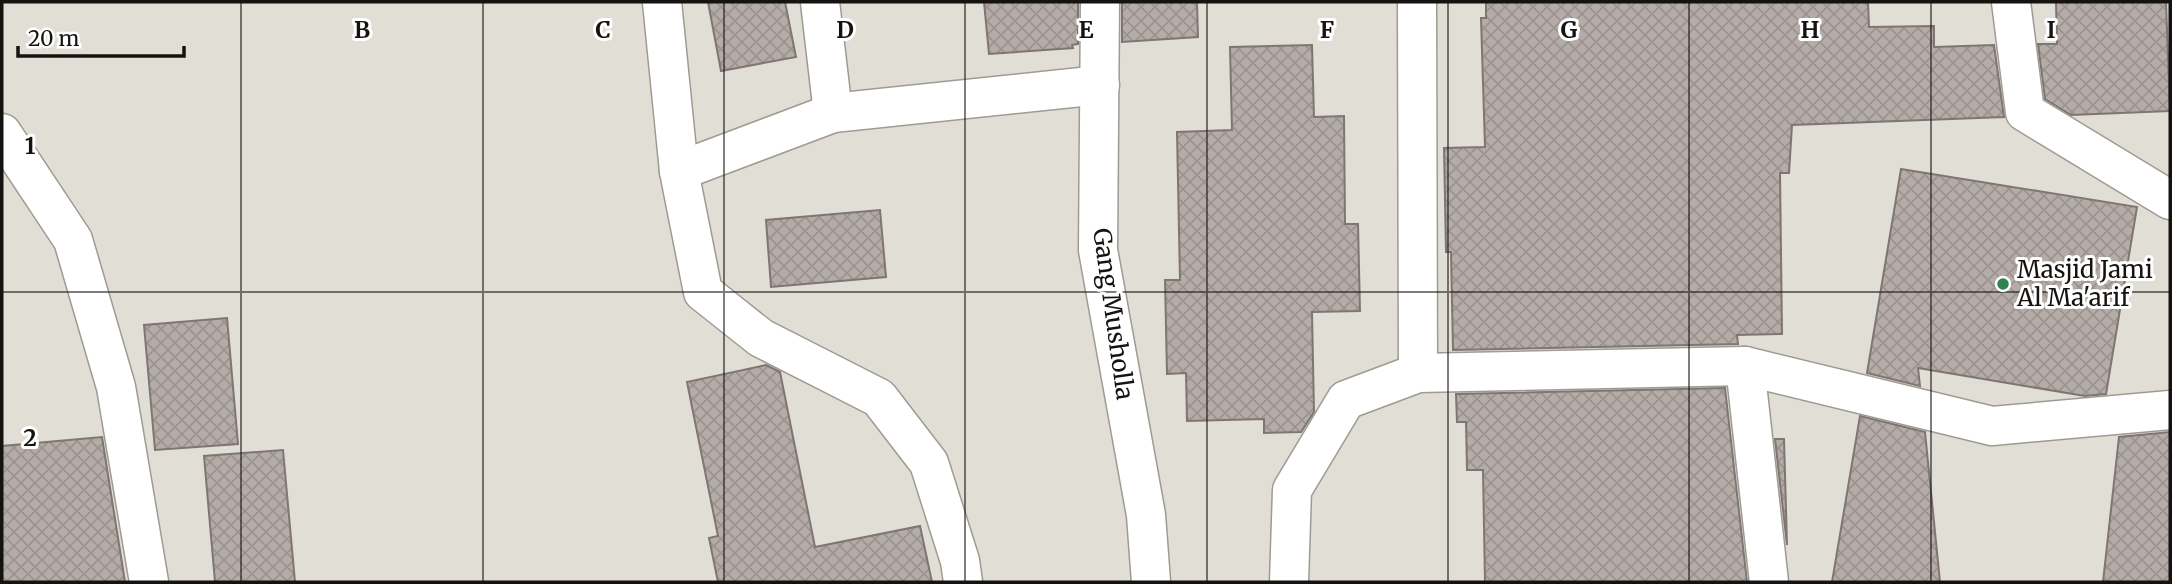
<svg xmlns="http://www.w3.org/2000/svg" width="2172" height="584" font-family="Merriweather,serif">
	<defs>
		<pattern id="building-cross-hatch" width="8" height="8" patternUnits="userSpaceOnUse" patternTransform="scale(1.75)"><rect width="8" height="8" fill="#b5aca8"/><path d="M0 0l8 8M0 8l8-8" fill="none" stroke="#9b9390"/></pattern>
	</defs>
	<rect width="100%" height="100%" fill="#e1ded5"/>
	<g fill="url(#building-cross-hatch)" stroke="#7f7673" stroke-width="2">
		<polygon points="708,2 785,2 796,57 721,71"/>
		<polygon points="984,2 1078,2 1078,44 1072,45 1073,48 989,54"/>
		<polygon points="1122,2 1197,2 1198,37 1122,42"/>
		<polygon points="1486,2 1868,2 1869,27 1934,26 1934,47 1994,45 2004,117 1792,125 1789,173 1780,173 1782,334 1737,335 1738,344 1453,350 1451,252 1446,252 1444,148 1485,147 1481,18 1486,18"/>
		<polygon points="2056,2 2166,2 2170,111 2071,115 2045,99 2038,44 2057,44"/>
		<polygon points="1312,45 1314,117 1344,116 1345,224 1358,224 1360,311 1312,312 1314,412 1301,432 1264,433 1264,419 1187,421 1186,373 1167,374 1165,280 1180,280 1177,132 1232,130 1230,47"/>
		<polygon points="1901,169 2137,207 2106,394 2085,396 1918,368 1920,386 1867,373"/>
		<polygon points="880,210 886,277 771,287 766,220"/>
		<polygon points="227,318 238,444 155,450 144,325"/>
		<polygon points="766,365 780,372 815,547 920,526 932,582 718,582 709,538 718,536 687,382"/>
		<polygon points="1725,388 1747,582 1485,582 1483,470 1467,470 1466,422 1457,422 1456,394"/>
		<polygon points="1860,416 1925,432 1940,582 1832,582"/>
		<polygon points="2170,432 2170,582 2103,582 2119,437"/>
		<polygon points="102,437 125,582 2,582 2,446"/>
		<polygon points="1775,439 1784,439 1787,545"/>
		<polygon points="283,450 295,582 215,582 204,456"/>
	</g>
	<g fill="none" stroke-linecap="round" stroke-linejoin="round">
		<g stroke="#9f9b93" stroke-width="41">
			<g id="minor">
				<polyline points="662,2 679,171 703,292 761,338 879,398 929,463 960,561 963,582"/>
				<polyline points="820,2 833,113"/>
				<polyline points="1100,2 1098,250 1146,515 1151,582"/>
				<polyline points="1417,2 1418,373"/>
				<polyline points="2011,2 2025,112 2170,200"/>
				<polyline points="2,133 73,240 116,387 149,582"/>
				<polyline points="679,171 833,113 1100,85"/>
				<polyline points="1745,366 1769,582"/>
				<polyline points="1289,582 1292,490 1346,400 1418,373 1745,366 1992,426 2170,410"/>
			</g>
		</g>
		<use href="#minor" stroke="#fff" stroke-width="38"/>
	</g>
	<path fill="none" stroke="#141310" stroke-width="2" stroke-opacity="0.55" d="M241,2V582M483,2V582M724,2V582M965,2V582M1207,2V582M1448,2V582M1689,2V582M1931,2V582M2,292H2170"/>
	<circle fill="#328151" stroke="#fff" stroke-width="2.5" cx="2003" cy="284" r="7"/>
	<g text-anchor="middle" stroke-width="6" stroke-linejoin="round" paint-order="stroke">
		<g font-size="24" fill="#141310" stroke="#fff" text-anchor="start">
			<text x="2017" y="278">Masjid Jami<tspan x="2017" dy="28">Al Ma'arif</tspan></text>
		</g>
		<g font-size="24" fill="#141310" stroke="#fff">
			<text transform="translate(1113 314) rotate(82)" y="8">Gang Musholla</text>
		</g>
	</g>
	<g font-size="23" text-anchor="middle" font-weight="bold" fill="#141310" stroke="#fff" stroke-width="6" stroke-linejoin="round" paint-order="stroke">
		<text x="362" y="38">B</text>
		<text x="603" y="38">C</text>
		<text x="845" y="38">D</text>
		<text x="1086" y="38">E</text>
		<text x="1327" y="38">F</text>
		<text x="1569" y="38">G</text>
		<text x="1810" y="38">H</text>
		<text x="2051" y="38">I</text>
		<text x="30" y="154">1</text>
		<text x="30" y="446">2</text>
	</g>
	<rect width="2172" height="584" fill="none" stroke="#141310" stroke-width="7"/>
	<path d="M18 46v10h166v-10" fill="none" stroke="#141310" stroke-width="3.5"/>
	<text x="28" y="46" font-size="21" fill="#141310" stroke="#ffffff" stroke-width="5" paint-order="stroke">20 m</text>
</svg>
